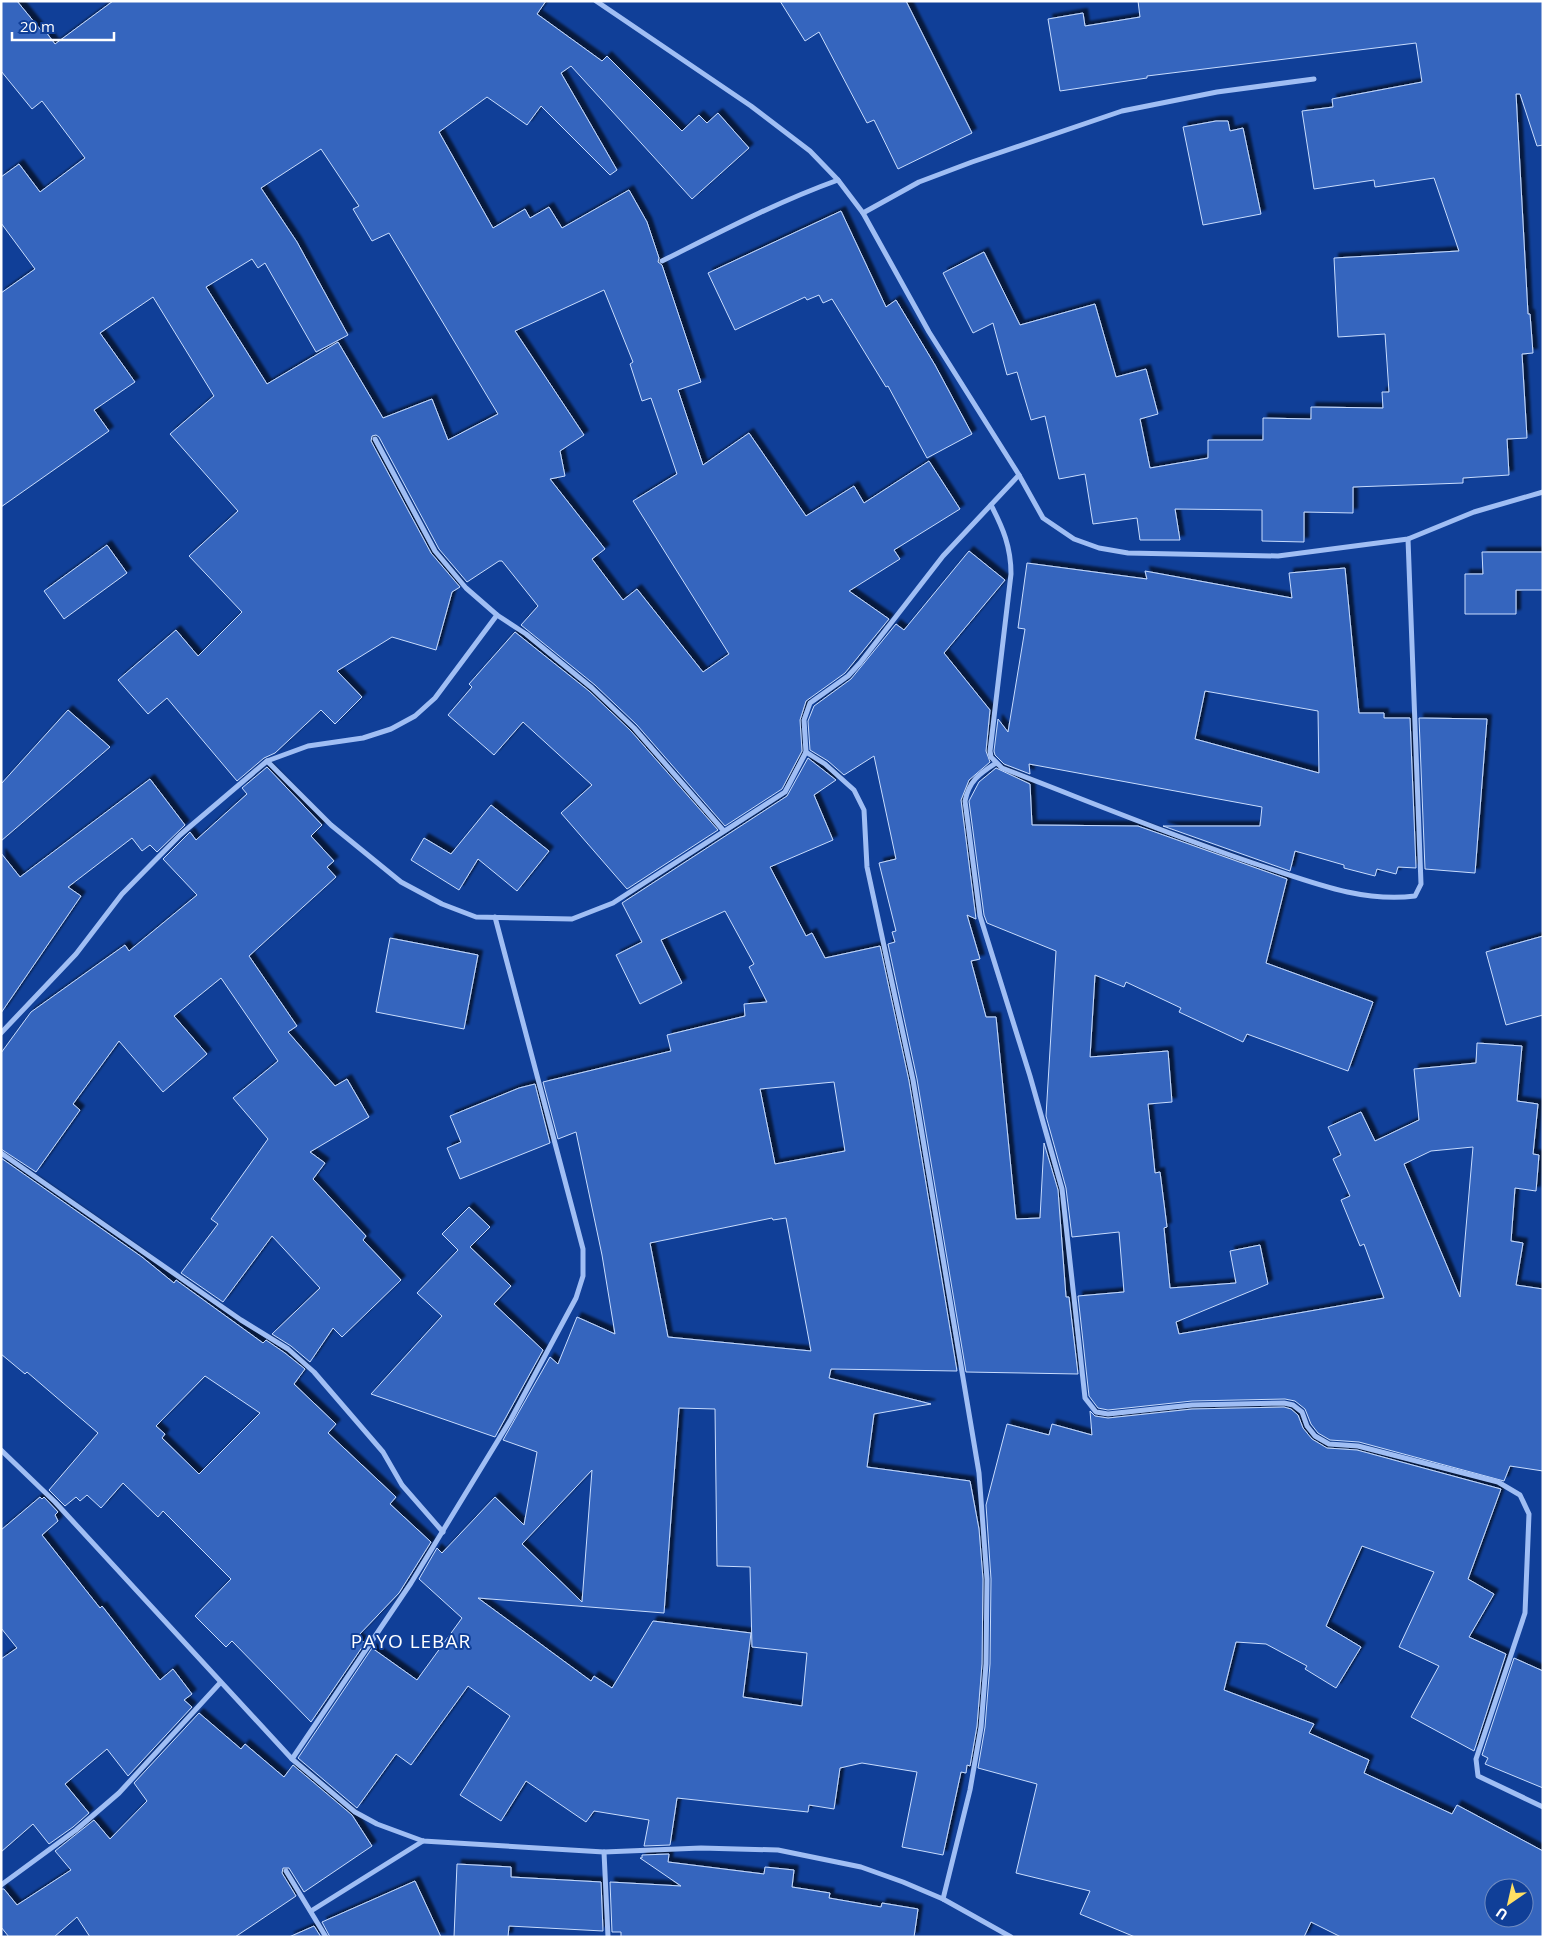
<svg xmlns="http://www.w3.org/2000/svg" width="1544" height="1938" font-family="'Open Sans',sans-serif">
	<defs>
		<filter id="shadow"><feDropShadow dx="4.5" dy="-4.5" stdDeviation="1" flood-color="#0009"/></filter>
	</defs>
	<rect width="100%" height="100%" fill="#103f98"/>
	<g fill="#3465be" stroke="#c8dcfe" fill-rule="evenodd" filter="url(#shadow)">
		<path d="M1,1H17L44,34L46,32L55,44L113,1H546L537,14L602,61L607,56L682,131L699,115L707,123L718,113L749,148L692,199L571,66L561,73L617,170L610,175L541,106L527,125L487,97L439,132L493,228L525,209L530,218L549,207L562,228L629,190L647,222L659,258L658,262L662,265L701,382L678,390L703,465L749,433L806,516L854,486L864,503L929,461L960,509L894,550L900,559L849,591L889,619L845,673L806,701L800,720L802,751L782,789L725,826L637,725L595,685L521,625L538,606L502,561H499L467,582L439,549L379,437L376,435L372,436L371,441L431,553L460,587L452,592L436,650L392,637L337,671L362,697L335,724L321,710L275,753L264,758L237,781L167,698L148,714L118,680L176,630L198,656L242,612L189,556L238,511L170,434L214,396L153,297L100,333L135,382L94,410L109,431L1,507V293L35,269L1,223V177L19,164L40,192L85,158L42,101L32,109L1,71ZM321,149L359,206L353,209L372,241L389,233L498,414L448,440L432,399L383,418L338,342L267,384L206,287L252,259L258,268L265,263L316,352L348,335L297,242L261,188ZM604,290L633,362L630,364L642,401L651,398L677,474L633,501L729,654L703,672L637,589L623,600L592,559L605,549L550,479L565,476L560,451L584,435L515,331Z"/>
		<polygon points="780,1 906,1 972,133 898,169 874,120 867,123 819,32 805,41"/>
		<polygon points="1138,1 1543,1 1543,145 1537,146 1520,94 1516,94 1528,314 1530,314 1533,353 1522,354 1527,438 1507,439 1509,475 1463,478 1463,483 1353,487 1353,513 1304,512 1304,542 1262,541 1262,510 1175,509 1180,540 1140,540 1137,518 1093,524 1085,474 1059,479 1045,416 1031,420 1017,372 1007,375 993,323 973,333 943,273 984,252 1020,325 1095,304 1116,377 1146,369 1158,414 1140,419 1150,468 1208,458 1208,440 1263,440 1263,418 1311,419 1311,407 1383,408 1382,392 1389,392 1385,334 1338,337 1334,258 1459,251 1434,178 1375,187 1374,180 1314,189 1302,111 1333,107 1332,99 1422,82 1416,43 1147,76 1147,78 1060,91 1048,19 1083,13 1085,26 1140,17"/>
		<polygon points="1216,121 1228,121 1230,131 1243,128 1261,214 1203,225 1183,127"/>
		<polygon points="841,211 886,307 896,300 935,365 972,434 927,458 888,386 886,387 832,299 823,303 819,295 807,300 805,297 735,330 708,273"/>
		<polygon points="107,545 127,573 64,619 44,591"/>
		<polygon points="969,551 1005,580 944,653 990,710 986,751 990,762 969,780 961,800 976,919 967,915 980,959 971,961 986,1017 996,1017 1016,1219 1040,1218 1044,1143 1058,1190 1066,1297 1069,1297 1078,1374 966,1372 917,1079 888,944 895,942 892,932 896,931 879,863 896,859 874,756 844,775 828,761 810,750 808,721 814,706 851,679 896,624 904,630"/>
		<polygon points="1482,552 1543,552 1543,590 1516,590 1516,614 1465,614 1465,574 1483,574"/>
		<path d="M1027,563L1147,579L1145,571L1292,598L1289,573L1345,568L1359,713H1384V718H1410L1416,868L1398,867L1396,874L1377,869L1375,876L1344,868V865L1295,851L1290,871L1163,826H1260L1262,807L1029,764L1030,774L1004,764L995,755L994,751L998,719L1008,732L1025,629L1018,628ZM1205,691L1318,711L1319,773L1195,739Z"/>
		<polygon points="515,632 589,691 631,731 718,830 627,889 561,813 592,785 523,722 494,755 448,715 472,687 469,684"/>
		<polygon points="68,710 110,747 1,841 1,784"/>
		<polygon points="1419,718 1487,719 1475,873 1425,869"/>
		<path d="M808,758L836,780L814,795L833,840L770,867L806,936L812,933L825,958L880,946L909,1081L957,1371L831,1369L829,1378L931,1404L874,1414L867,1467L970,1481L979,1529L983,1579L982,1664L977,1726L970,1766L967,1765L966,1773L961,1772L943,1855L902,1847L917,1772L862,1763L840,1768L834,1809L809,1805L808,1812L677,1798L670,1845L644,1846L649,1820L594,1811L586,1822L526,1781L501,1821L460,1795L510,1716L468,1686L411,1765L396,1754L357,1808L298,1758L372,1648L417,1680L462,1618L419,1579L437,1548L442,1553L495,1497L524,1525L537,1452L503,1440L550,1357L558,1364L577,1317L615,1334L602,1255L576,1132L558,1139L543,1082L671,1051L667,1035L745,1016L744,1004L767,1002L749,967L754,964L725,911L661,940L682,983L640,1004L616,955L642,942L622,903L787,796ZM834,1082L845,1151L775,1164L760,1089ZM772,1218L773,1220L786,1218L811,1351L668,1337L650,1243ZM679,1408L715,1409L717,1566L750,1567L752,1647L807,1653L802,1706L743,1697L751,1633L653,1621L612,1688L594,1676L591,1681L478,1598L664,1613ZM592,1470L582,1602L522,1544Z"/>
		<polygon points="267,767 322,825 311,836 334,861 327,867 336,877 249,956 297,1026 288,1032 335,1086 347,1079 369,1117 310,1152 325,1163 313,1179 366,1236 363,1240 401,1280 342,1337 333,1328 310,1362 291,1346 272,1334 320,1288 272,1236 223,1302 181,1273 218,1224 211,1219 268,1139 233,1098 278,1061 221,978 174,1016 207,1054 163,1092 119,1041 73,1104 80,1110 36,1172 1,1149 1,1053 31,1012 125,945 129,951 197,895 163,859 190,832 196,840 247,794 242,788"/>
		<path d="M996,768L1030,784L1032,825L1138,826L1287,879L1266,963L1373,1002L1348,1071L1247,1034L1243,1042L1179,1012L1181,1008L1126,982L1124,987L1095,975L1090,1057L1168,1051L1172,1102L1148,1104L1155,1173L1160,1172L1167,1227L1164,1228L1170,1288L1236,1283L1230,1251L1260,1245L1268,1284L1176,1322L1179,1334L1384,1298L1364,1244L1360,1246L1341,1200L1350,1196L1333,1159L1341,1155L1328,1127L1361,1112L1375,1141L1419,1120L1414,1069L1476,1063L1477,1043L1522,1046L1517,1101L1538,1104L1533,1154L1539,1155L1536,1191L1515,1188L1511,1241L1523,1243L1516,1285L1543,1289V1471L1510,1466L1504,1481L1359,1442L1330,1440L1318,1433L1311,1424L1305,1409L1295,1401L1285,1399L1192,1401L1108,1410L1098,1408L1089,1396L1078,1296L1124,1292L1119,1232L1072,1237L1066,1188L1046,1116L1056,951L987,923L984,915L969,801L979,782ZM1473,1147L1460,1297L1404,1164L1431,1151Z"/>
		<polygon points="150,779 185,825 157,852 150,845 142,851 132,838 68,887 81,896 1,1013 1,853 20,877"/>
		<polygon points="491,805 549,851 517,891 478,859 459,890 411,860 424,838 451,854"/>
		<polygon points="1543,936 1543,1015 1506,1025 1486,952"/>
		<polygon points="390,938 478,955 464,1029 376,1012"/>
		<polygon points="535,1084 550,1143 460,1179 447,1148 461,1142 450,1116 519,1088"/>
		<path d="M1,1158L142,1257L174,1283L176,1280L263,1343L266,1340L285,1353L305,1369L294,1384L336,1424L328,1433L396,1497L390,1504L431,1542L399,1593L357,1637L365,1643L311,1722L232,1641L226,1647L195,1616L231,1579L163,1511L158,1517L123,1483L101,1508L87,1495L80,1501L76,1497L65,1506L49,1490L98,1433L27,1372L25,1374L1,1354ZM205,1376L260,1413L199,1474L162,1438L165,1434L156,1426Z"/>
		<polygon points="469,1207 490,1227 470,1247 511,1286 494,1304 543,1350 495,1437 371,1394 442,1316 417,1293 458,1250 442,1234"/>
		<path d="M1284,1407L1291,1409L1298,1415L1303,1428L1312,1439L1327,1448L1357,1450L1501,1489L1468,1579L1494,1594L1469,1637L1506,1654L1474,1751L1411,1717L1439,1666L1399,1647L1434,1572L1362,1546L1326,1626L1361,1647L1336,1688L1305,1669L1307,1666L1266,1644L1236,1642L1224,1690L1314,1724L1309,1733L1369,1760L1364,1773L1452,1814L1457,1805L1543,1851V1937H1341L1311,1922L1304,1937H1135L1080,1914L1090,1891L1016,1873L1037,1784L978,1768L985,1727L990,1664L991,1579L986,1505L1007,1424L1049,1435L1052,1424L1092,1435L1090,1411L1095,1416L1108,1418L1192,1409ZM1494,1888H1524V1918H1494Z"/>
		<polygon points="40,1497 42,1499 44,1497 58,1512 55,1515 58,1521 42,1535 100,1608 102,1606 160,1680 173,1669 192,1694 184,1700 192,1707 128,1776 107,1749 65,1784 89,1813 73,1827 49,1844 33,1824 1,1852 1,1659 17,1648 1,1628 1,1530"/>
		<polygon points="1514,1658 1543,1671 1543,1788 1485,1764 1488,1758 1482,1755"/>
		<polygon points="199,1713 241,1749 245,1744 284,1777 293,1765 352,1815 372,1846 304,1892 289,1868 283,1868 282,1873 296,1896 235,1937 90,1937 77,1917 54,1937 9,1937 1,1927 1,1889 4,1889 17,1905 71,1870 55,1851 94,1820 110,1839 147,1801 134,1783"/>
		<polygon points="669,1854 668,1862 764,1874 765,1867 794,1870 792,1887 830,1893 829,1898 881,1907 882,1903 918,1909 914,1937 621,1937 621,1932 612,1932 610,1882 681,1886 640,1858 642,1858 642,1855"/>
		<polygon points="457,1864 511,1867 511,1877 601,1882 603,1931 509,1926 508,1937 454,1937"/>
		<polygon points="415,1881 441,1937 330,1937 322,1922"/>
		<polygon points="314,1926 321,1937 289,1937"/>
	</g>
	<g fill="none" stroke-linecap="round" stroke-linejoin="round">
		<g stroke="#a0bef4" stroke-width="5">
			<polyline points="596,1 751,106 810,151 838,180 863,213 929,332 1019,475 1043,518 1074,539 1099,548 1128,553 1278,556 1408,539 1474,512 1543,492"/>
			<polyline points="863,213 919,182 972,162 1122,111 1217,92 1314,79"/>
			<path d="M662,261C720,232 777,202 838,180"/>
			<polyline points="375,439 435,551 466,588 497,615 526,634 592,688 634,728 723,830"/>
			<path d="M991,505C1003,528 1011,547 1011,574L990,751L991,757L1002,768C1088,801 1172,836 1259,865C1309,881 1361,903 1415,896L1421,884L1408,539"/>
			<polyline points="806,752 825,764 854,790 864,810 867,867 913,1080 979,1473 987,1579 986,1664 981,1727 970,1790 943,1899"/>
			<polyline points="267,761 331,825 401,882 442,904 476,917 572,919 613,903 785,792 806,752 804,720 810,703 848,676 860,663 943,556 1019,475"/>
			<path d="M996,763C979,774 969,781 965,801L980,916L1030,1076L1062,1189L1085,1398L1096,1412L1108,1414L1192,1405L1284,1403L1293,1405L1302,1412L1307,1426L1315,1436L1329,1444L1358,1446L1498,1482L1520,1495L1529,1514L1525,1613L1476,1759L1478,1776L1543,1807"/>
			<polyline points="1,1033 76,954 122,894 180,835 267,761 308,746 363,738 391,729 415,716 435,698 497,615"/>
			<polyline points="1,1153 241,1320 288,1349 314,1372 383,1452 402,1485 443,1532"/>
			<polyline points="1,1450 55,1502 292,1759 355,1812 377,1824 423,1841 604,1852 701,1848 778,1850 861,1867 903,1882 943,1899 1011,1937"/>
			<polyline points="292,1759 411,1583 511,1419 576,1298 583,1276 583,1249 495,917"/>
			<polyline points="604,1852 608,1937"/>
			<polyline points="286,1871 326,1937"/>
			<polyline points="1,1885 76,1830 119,1793 220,1683"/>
			<polyline points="311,1911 423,1841"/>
		</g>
	</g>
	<g text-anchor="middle" stroke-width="4" stroke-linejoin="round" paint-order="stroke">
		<g font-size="19" letter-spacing="1" fill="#fff" stroke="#103f98">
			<text x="411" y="1648">PAYO LEBAR</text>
		</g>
	</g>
	<rect width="1544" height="1938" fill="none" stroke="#ffffff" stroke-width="5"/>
	<g transform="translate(1509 1903) rotate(214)"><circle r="24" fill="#103f98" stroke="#708cc1"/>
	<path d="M0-4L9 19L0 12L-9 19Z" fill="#ffe063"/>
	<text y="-8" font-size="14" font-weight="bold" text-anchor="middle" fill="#ffffff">U</text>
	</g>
	<path d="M12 32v8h102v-8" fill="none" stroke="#ffffff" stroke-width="2.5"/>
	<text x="20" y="32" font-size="15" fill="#ffffff" stroke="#103f98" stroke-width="4" paint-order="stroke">20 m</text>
</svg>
